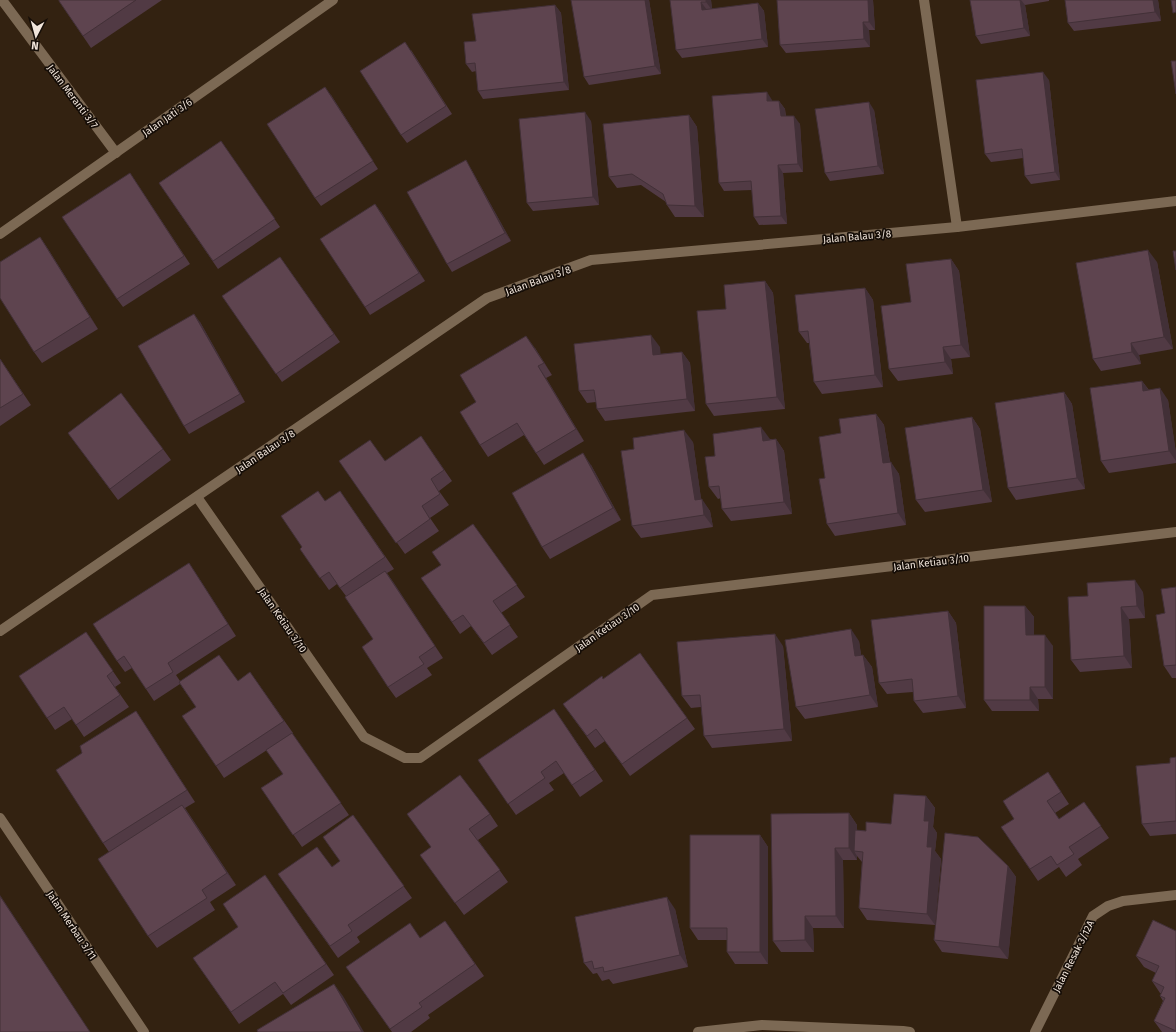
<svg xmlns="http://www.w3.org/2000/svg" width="1176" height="1032" font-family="'Fira Sans',sans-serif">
	<rect width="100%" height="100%" fill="#321"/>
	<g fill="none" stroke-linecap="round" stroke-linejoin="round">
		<g stroke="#7c6954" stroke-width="10">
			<polyline points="2,0 116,153"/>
			<polyline points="924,0 957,227"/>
			<polyline points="0,234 333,0"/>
			<polyline points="197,497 364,737 405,758 420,758 652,595 1176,532"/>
			<polyline points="0,631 487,298 591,260 957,227 1176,201"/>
			<polyline points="0,818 144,1032"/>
			<polyline points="698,1032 762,1025 903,1031 910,1032"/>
			<polyline points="1035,1032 1093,916 1108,906 1123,901 1176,895"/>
		</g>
	</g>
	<g fill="#513a44">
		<polygon points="59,0 162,0 91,48 59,1"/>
		<polygon points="649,0 661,74 589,85 584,77"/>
		<polygon points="670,0 711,0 712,9 758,3 764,11 768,47 682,58 676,50"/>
		<polygon points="777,0 873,0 875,30 869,30 870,47 786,53 780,45"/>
		<polygon points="970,0 1049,0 1049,1 1025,5 1030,36 981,44 976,36"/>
		<polygon points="1065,0 1158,0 1161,21 1074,31 1068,23"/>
		<polygon points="555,5 561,13 569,90 483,99 478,91 476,71 472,72 466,64 476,41"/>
		<polygon points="411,50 452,114 407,143 401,135"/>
		<polygon points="1049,80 1060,180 1031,184 1025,176 1023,158 991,162 985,154"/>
		<polygon points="331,95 378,169 321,206 315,198"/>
		<polygon points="772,100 772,101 779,101 785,109 786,116 800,124 803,172 783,173 787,224 759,225 754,217 752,190 724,191 719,183"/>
		<polygon points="874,110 884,174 830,181 825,173"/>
		<polygon points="689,115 697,127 704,217 675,217 667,205 666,202 641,185 617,188 609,177"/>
		<polygon points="591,121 599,205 533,211 527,203"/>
		<polygon points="221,141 280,227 218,269 159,183"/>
		<polygon points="471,169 511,241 452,272 447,264"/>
		<polygon points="130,173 190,264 123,307 117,299"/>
		<polygon points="381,212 425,281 370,315 365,307"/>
		<polygon points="40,237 48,249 98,329 42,363 34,352"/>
		<polygon points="280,257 340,342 282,382 222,296"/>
		<polygon points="951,259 959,271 970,357 951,359 953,374 898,381 889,369"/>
		<polygon points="1157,262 1173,349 1139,355 1141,364 1101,371 1093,359"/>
		<polygon points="765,281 773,293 785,409 714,416 706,404 726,309"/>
		<polygon points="865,288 873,300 883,387 822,394 814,382 809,343 807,343 799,332"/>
		<polygon points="200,322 245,402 189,434 184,426"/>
		<polygon points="660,347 660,354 682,352 690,363 695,411 605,421 597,409 596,402 587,403 579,391"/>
		<polygon points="535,348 552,375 546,378 584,441 544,465 524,435 488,457 480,445 476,402"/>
		<polygon points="0,359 31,405 0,426"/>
		<polygon points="1142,381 1149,390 1168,400 1176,453 1176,463 1109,473 1101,461"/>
		<polygon points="1064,392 1072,404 1085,489 1016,500 1008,488"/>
		<polygon points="876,414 884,425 890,462 899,474 906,525 835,536 827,524 825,478 841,433"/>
		<polygon points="972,417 980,429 992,502 925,512 916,500"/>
		<polygon points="68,433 163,449 171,460 118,500"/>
		<polygon points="421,436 452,481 439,491 449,505 430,518 439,531 405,554 339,461 385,461"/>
		<polygon points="770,439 776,439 784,451 792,514 731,521 722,509 721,498 718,499 709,487 715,456"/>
		<polygon points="693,442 701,499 710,511 713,527 641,538 632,526"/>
		<polygon points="591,465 621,520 550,559 542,547"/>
		<polygon points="340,491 394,569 387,573 443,658 427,668 432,675 396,698 388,687 373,639 346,596 337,584 329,590 300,549 302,547 325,501"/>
		<polygon points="473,524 525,597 501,613 518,637 492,655 471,626 460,634 421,578 441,565"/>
		<polygon points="189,563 236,636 176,675 180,681 238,681 250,672 293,733 224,778 216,766 196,707 180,684 154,701 132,668 125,672 117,661"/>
		<polygon points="1176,587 1176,678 1172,678 1164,666"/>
		<polygon points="1143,592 1145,618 1129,619 1132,668 1080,672 1071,660 1088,596"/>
		<polygon points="1025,606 1034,617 1034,635 1053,646 1053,699 1038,699 1039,711 992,711 984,700"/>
		<polygon points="948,611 956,623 966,708 923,713 914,701 913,692 887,694 879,683"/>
		<polygon points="86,632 121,683 115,687 129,707 84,737 72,719 55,730 47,718"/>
		<polygon points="859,641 861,655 863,655 872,667 878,707 805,719 796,707"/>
		<polygon points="783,646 792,741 712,748 704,736 701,707 691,708 682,696"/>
		<polygon points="640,653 695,729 630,776 605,741 595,748 563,704 604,679"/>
		<polygon points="554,709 603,781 580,797 564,773 549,783 554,790 516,815 478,760"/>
		<polygon points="136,711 195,802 185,808 236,885 210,902 215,910 157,948 148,936 109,852 103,843 82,753"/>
		<polygon points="292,733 349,815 302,847 261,788 283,774"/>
		<polygon points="1176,757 1176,834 1150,836 1142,824 1170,763"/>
		<polygon points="1048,772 1069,804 1055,813 1059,819 1084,802 1109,838 1078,859 1082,865 1066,877 1059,867 1038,881 1001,827 1014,819"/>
		<polygon points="926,796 935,808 933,827 937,833 935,851 941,859 935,925 867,920 859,908 862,862 857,856 857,860 843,860 844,928 813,928 814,952 781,952 773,941 849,813 857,825 857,830 866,831 891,824"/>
		<polygon points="490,814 498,826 478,840 508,882 464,915 420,855"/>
		<polygon points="353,815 412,898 357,937 360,942 338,958 278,874 332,867 340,861 323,837"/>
		<polygon points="760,835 768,847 768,964 735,964 727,952 727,940 698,940 690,928"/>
		<polygon points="1008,866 1016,877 1008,959 942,952 934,940"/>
		<polygon points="265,875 334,975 291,1005 283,994 239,1024 193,958 238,927"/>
		<polygon points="675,909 688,967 613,984 609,979 602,981 597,973 593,974 584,963"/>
		<polygon points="445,921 484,976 428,1015 430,1018 411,1032 392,1032 346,967 420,938"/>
		<polygon points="1176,931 1176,1032 1162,1032 1154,1021 1163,1001 1160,996 1161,993 1160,993 1152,981 1156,973 1144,967 1136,956"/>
	</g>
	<g fill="#423037">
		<polygon points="645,0 649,0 661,74 655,66"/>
		<polygon points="706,0 711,0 712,10 706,2"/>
		<polygon points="868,0 873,0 875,30 869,22"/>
		<polygon points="1020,0 1021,0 1025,5 1030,36 1024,28"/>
		<polygon points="1153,0 1158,0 1161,21 1155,12"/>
		<polygon points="701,2 707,10 702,10"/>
		<polygon points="758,3 764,11 768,47 762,39"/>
		<polygon points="555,5 561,13 569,90 564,82"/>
		<polygon points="863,22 869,30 870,47 864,39"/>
		<polygon points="1043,72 1049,80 1060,180 1055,172"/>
		<polygon points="325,87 331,95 378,169 373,161"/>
		<polygon points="767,92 772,100 773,109 767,101"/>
		<polygon points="779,101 785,109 786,124 781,116"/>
		<polygon points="869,102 874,110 884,174 878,166"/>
		<polygon points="585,112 591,121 599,205 593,197"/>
		<polygon points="689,115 697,127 704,217 695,206"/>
		<polygon points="794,116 800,124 803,172 798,164"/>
		<polygon points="466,160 511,241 505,233"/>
		<polygon points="778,165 783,173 787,224 781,216"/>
		<polygon points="375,204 381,212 425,281 419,273"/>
		<polygon points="40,237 48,249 98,329 90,317"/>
		<polygon points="1148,250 1157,262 1173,349 1164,337"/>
		<polygon points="951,259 959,271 970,357 961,345"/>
		<polygon points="765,281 773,293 785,409 777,397"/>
		<polygon points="865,288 873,300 883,387 875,375"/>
		<polygon points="194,314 200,322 245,402 240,394"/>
		<polygon points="651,335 660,347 662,366 653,355"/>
		<polygon points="526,336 535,348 552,375"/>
		<polygon points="1131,343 1139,355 1141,364 1132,352"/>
		<polygon points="943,347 951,359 953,374 945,362"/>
		<polygon points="682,352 690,363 695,411 687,399"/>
		<polygon points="538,366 546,378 584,441 576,429"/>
		<polygon points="1142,381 1150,392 1143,391"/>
		<polygon points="1160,388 1168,400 1176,453 1176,461 1169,451"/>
		<polygon points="1064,392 1072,404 1085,489 1077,478"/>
		<polygon points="876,414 884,425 892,475 883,463"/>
		<polygon points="972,417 980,429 992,502 983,490"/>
		<polygon points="761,427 770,439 771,452 763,441"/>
		<polygon points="684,430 693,442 703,512 695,500"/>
		<polygon points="776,439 784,451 792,514 784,502"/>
		<polygon points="583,453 591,465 621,520 613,508"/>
		<polygon points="891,462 899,474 906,525 898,513"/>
		<polygon points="702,499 710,511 713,527 704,515"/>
		<polygon points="189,563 197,575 236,636 228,624"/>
		<polygon points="385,571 394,583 443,658"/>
		<polygon points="1135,580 1143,592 1145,618 1137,606"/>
		<polygon points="1025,606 1034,617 1034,646 1026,635"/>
		<polygon points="1121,607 1129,619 1132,668 1124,656"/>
		<polygon points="948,611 956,623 966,708 958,696"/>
		<polygon points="851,629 859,641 863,668 855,656"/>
		<polygon points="775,634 783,646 792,741 784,729"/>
		<polygon points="1045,635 1053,646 1053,699 1045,687"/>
		<polygon points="863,655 872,667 878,707 870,695"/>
		<polygon points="1030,687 1038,699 1039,711 1030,700"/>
		<polygon points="136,711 144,723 195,802 187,790"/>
		<polygon points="926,796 935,808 933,827 937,833 935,851 941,859 935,925 927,914 924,821"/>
		<polygon points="182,805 190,816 236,885 227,873"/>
		<polygon points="849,813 857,825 857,851 854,851 857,856 857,860 849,848"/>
		<polygon points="760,835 768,847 768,964 760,952"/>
		<polygon points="835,848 843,860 844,928 836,916"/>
		<polygon points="1008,866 1016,877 1008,959 999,947"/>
		<polygon points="0,895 90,1032 0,896"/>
		<polygon points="667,897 675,909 688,967 680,955"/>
		<polygon points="805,916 813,928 814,952 805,940"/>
		<polygon points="334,984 343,996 364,1032 362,1032"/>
	</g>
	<g fill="#5e444f" stroke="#423037">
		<polygon points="59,0 136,0 83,36 59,1"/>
		<polygon points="571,0 645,0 655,66 584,77"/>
		<polygon points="670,0 706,0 706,2 701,2 702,10 758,3 762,39 676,50"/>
		<polygon points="777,0 868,0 869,22 863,22 864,39 780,45"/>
		<polygon points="970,0 1020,0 1024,28 976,36"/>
		<polygon points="1065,0 1153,0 1155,12 1068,23"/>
		<polygon points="1171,0 1176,0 1176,12 1173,13"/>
		<polygon points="555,5 564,82 478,91 475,63 466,64 464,42 476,41 472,14"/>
		<polygon points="405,42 446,106 401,135 360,71"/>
		<polygon points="1171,61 1176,61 1176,94"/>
		<polygon points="1043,72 1055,172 1025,176 1022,149 985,154 976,80"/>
		<polygon points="325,87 373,161 315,198 267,124"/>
		<polygon points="767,92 767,101 779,101 781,116 794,116 798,164 778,165 781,216 754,217 751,181 719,183 712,96"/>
		<polygon points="869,102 878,166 825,173 815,109"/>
		<polygon points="585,112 593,197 527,203 519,119"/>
		<polygon points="689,115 695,206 667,205 663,194 632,174 609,177 603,124"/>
		<polygon points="221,141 275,219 213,261 159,183"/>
		<polygon points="466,160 505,233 447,264 407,192"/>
		<polygon points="130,173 184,256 117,299 62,217"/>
		<polygon points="375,204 419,273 365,307 320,239"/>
		<polygon points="40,237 90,317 34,352 0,298 0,262"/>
		<polygon points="1148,250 1164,337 1131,343 1132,352 1093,359 1076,263"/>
		<polygon points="1173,251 1176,251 1176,270"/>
		<polygon points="280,257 334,334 276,374 222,296"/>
		<polygon points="951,259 961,345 943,347 945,362 889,369 881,306 911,302 906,264"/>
		<polygon points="765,281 777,397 706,404 697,311 726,309 724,285"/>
		<polygon points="865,288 875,375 814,382 808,331 799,332 795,295"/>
		<polygon points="194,314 240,394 184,426 138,346"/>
		<polygon points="651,335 653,355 682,352 687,399 597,409 594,390 579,391 574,344"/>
		<polygon points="526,336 544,363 538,366 576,429 536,453 517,423 480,445 460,412 476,402 460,375"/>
		<polygon points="0,359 23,394 0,408"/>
		<polygon points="1142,381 1143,391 1160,388 1169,451 1101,461 1090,388"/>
		<polygon points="1064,392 1077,478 1008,488 995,403"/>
		<polygon points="121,393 163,449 110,489 68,433"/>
		<polygon points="876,414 883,463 891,462 898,513 827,524 819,479 825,478 819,437 841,433 839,419"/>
		<polygon points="972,417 983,490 916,500 905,428"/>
		<polygon points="761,427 763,441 776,439 784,502 722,509 719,486 709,487 705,457 715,456 713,434"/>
		<polygon points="684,430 695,500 702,499 704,515 632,526 621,451 634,449 633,438"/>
		<polygon points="421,436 444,470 431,479 440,494 422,506 430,519 396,543 339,461 370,440 385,461"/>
		<polygon points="583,453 613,508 542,547 512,493"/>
		<polygon points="318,491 325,501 340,491 385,557 340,588 329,572 320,578 300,549 302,547 281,516"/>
		<polygon points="473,524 517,585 493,601 510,625 484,643 463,615 452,622 421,578 441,565 432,552"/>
		<polygon points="189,563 228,624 168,663 173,672 146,689 124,656 117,661 93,624"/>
		<polygon points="385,571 435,646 419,657 424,664 388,687 362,647 373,639 345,597"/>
		<polygon points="1135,580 1137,606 1121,607 1124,656 1071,660 1068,597 1088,596 1087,583"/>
		<polygon points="1176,587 1176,665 1164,666 1156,615 1165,613 1161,589"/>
		<polygon points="984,606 1025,606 1026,635 1045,635 1045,687 1030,687 1030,700 984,700"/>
		<polygon points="948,611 958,696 914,701 912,679 879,683 871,620"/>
		<polygon points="851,629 855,656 863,655 870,695 796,707 785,640"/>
		<polygon points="86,632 113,671 107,676 120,695 76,725 64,707 47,718 19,676"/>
		<polygon points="775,634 784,729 704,736 700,695 682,696 677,642"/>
		<polygon points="640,653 687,718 622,764 596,729 587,736 563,704 602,676 603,679"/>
		<polygon points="219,655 238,681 250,672 284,721 216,766 182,716 196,707 179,682"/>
		<polygon points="554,709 595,770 572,785 556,761 541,772 545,778 508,804 478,760"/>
		<polygon points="136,711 187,790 103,843 56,770 82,753 80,746"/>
		<polygon points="292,733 341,803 293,835 261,788 283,774 266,750"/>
		<polygon points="1176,757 1176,821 1142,824 1136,766 1170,763 1170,758"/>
		<polygon points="1048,772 1061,792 1047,801 1059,819 1084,802 1101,826 1069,847 1074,854 1057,865 1051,856 1030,869 1001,827 1014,819 1003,801"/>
		<polygon points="460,775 490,814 469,829 500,870 455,903 420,855 431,847 407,814"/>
		<polygon points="894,794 926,796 924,821 929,821 927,847 932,847 927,914 859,908 863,852 854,851 855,830 866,831 866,822 891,824"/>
		<polygon points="182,805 227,873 202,890 207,898 148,936 98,859"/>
		<polygon points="849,813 849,848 835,848 836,916 805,916 805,940 773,941 771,814"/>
		<polygon points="353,815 404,886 348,925 352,931 330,946 278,874 317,847 332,867 340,861 323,837"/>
		<polygon points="945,833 978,837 1008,866 999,947 934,940"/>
		<polygon points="690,835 760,835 760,952 727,952 727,928 690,928"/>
		<polygon points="265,875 326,964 283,993 275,982 231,1012 193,958 238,927 223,904"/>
		<polygon points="0,896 90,1032 0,1032"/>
		<polygon points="667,897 680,955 604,972 603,967 594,969 592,961 584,963 575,917"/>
		<polygon points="1153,920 1176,931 1176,1031 1154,1021 1165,998 1160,996 1164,987 1152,981 1159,966 1136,956"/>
		<polygon points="445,921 475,964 419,1003 422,1007 390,1029 346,967 410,923 420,938"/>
		<polygon points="334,984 362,1032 258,1032 257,1030"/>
	</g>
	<g text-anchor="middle" stroke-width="3.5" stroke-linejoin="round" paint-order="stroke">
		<g font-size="10" fill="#f1e5db" stroke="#150d07">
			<text transform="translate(73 96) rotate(53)" y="4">Jalan Meranti 3/7</text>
			<text transform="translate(167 117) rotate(-35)" y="4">Jalan Jati 3/6</text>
			<text transform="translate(857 236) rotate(-5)" y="4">Jalan Balau 3/8</text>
			<text transform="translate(538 280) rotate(-20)" y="4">Jalan Balau 3/8</text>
			<text transform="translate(265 451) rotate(-34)" y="4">Jalan Balau 3/8</text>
			<text transform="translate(931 562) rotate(-7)" y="4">Jalan Ketiau 3/10</text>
			<text transform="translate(283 620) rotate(55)" y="4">Jalan Ketiau 3/10</text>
			<text transform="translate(607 627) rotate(-35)" y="4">Jalan Ketiau 3/10</text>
			<text transform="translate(72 925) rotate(56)" y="4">Jalan Merbau 3/11</text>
			<text transform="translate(1073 956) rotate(-63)" y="4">Jalan Resak 3/12A</text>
		</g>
	</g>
	<g transform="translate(36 36) rotate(186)" stroke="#150d07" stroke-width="3" paint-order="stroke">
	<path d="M0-3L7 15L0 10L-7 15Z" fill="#f1e5db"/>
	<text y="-6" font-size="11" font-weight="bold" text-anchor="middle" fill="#f1e5db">N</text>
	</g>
</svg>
